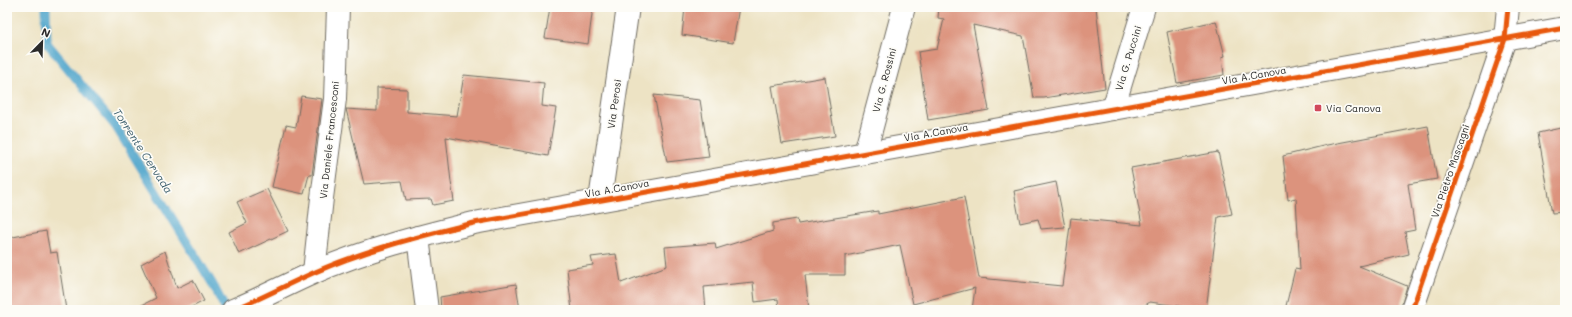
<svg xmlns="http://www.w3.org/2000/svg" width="1572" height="317" font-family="Mali,sans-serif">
	<rect width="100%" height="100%" fill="#fdfcf7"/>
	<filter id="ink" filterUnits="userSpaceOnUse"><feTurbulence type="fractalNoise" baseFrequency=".025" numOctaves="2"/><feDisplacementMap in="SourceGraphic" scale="8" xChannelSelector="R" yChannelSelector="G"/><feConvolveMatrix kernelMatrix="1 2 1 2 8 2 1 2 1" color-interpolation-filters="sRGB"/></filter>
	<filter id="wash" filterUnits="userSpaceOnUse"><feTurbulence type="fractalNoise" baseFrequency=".012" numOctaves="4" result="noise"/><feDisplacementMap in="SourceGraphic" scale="16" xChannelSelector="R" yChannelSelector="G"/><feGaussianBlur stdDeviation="0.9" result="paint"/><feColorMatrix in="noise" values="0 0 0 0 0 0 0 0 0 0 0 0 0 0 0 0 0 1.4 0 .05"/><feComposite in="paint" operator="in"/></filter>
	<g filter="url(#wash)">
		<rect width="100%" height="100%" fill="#ede3c4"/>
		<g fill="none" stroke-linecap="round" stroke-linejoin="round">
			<polyline stroke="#4fa5cb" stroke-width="9" points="46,7 47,43 116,127 212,283 226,310"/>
		</g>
		<g id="blocks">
			<g fill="#dc937d">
				<polygon points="550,7 593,7 588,44 545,38"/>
				<polygon points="685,7 739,7 733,43 682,35"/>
				<polygon points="939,7 1096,7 1105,88 1044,98 1034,98 1023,36 973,25 989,110 928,120 918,52 937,49 944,19 938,18"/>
				<polygon points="1216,21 1225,56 1222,57 1224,75 1177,83 1167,32"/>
				<polygon points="464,75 544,83 542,106 556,108 548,156 446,137 451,182 454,201 433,205 431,199 406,200 402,181 364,184 346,109 377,111 377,88 407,89 407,112 457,116"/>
				<polygon points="825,77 835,136 782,144 772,86"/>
				<polygon points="654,95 700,100 709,157 667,162"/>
				<polygon points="301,96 322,99 312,175 309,175 304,194 272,187 286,125 296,127"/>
				<polygon points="1428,126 1437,179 1408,184 1415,230 1405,232 1409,254 1359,266 1407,286 1400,310 1285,310 1295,269 1300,270 1296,198 1288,200 1283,156 1327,145"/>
				<polygon points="1565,127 1565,212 1552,213 1538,133"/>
				<polygon points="1218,152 1232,214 1218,217 1206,310 1150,302 1137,310 972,310 975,288 913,304 900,245 845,256 845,275 805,275 809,310 779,310 778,299 755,302 753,282 704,287 706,310 572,310 567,269 593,265 591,257 616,254 621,283 667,266 665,247 715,243 716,249 773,231 773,223 797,219 798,224 878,211 878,214 964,197 979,278 1062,286 1071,218 1142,225 1131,168"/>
				<polygon points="1056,182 1065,227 1041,229 1038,219 1020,223 1014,191"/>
				<polygon points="267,189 288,231 239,254 229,232 247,223 237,202"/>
				<polygon points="46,231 50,253 57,252 66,310 7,310 7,238"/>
				<polygon points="165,251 177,288 193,280 204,301 186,310 132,310 156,298 141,264"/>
				<polygon points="516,284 520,310 441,310 440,297"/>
			</g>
		</g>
	</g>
	<g filter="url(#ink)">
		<use href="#blocks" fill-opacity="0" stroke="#6f6b61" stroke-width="1"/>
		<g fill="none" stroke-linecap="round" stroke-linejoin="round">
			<g stroke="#6f6b61" stroke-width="24">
				<g id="minor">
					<polyline points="1113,109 1144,7"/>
					<polyline points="865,153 904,7"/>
					<polyline points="600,200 628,7"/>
					<polyline points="418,237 427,310"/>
					<polyline points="314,272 322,198 335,99 338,7"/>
					<path d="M233,310C260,299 286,285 313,273C365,250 420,236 474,223L1565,28"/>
					<polyline points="1412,310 1505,39 1508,7"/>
				</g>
			</g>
			<use href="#minor" stroke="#fff" stroke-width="22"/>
			<g stroke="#fdfcf7" stroke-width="8">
				<g id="cycleway">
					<path d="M233,310C260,299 286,285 313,273C365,250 420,236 474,223L1565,28"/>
					<polyline points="1412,310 1505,39 1508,7"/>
				</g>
			</g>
			<use href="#cycleway" stroke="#e8590c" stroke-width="5"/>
		</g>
	</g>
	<rect fill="#d1495b" stroke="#fdfcf7" stroke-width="1.5" x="1314" y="104" width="8" height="8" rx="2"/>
	<g text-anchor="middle" stroke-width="3.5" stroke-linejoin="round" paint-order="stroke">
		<g font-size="10" fill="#2b2b2b" stroke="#fdfcf7">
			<text transform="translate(1128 58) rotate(-73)" y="4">Via G. Puccini</text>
			<text transform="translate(1254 75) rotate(-10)" y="4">Via A.Canova</text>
			<text transform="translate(884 80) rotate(-75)" y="4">Via G. Rossini</text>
			<text transform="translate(614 104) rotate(-82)" y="4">Via Perosi</text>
			<text transform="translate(936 132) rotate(-10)" y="4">Via A.Canova</text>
			<text transform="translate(329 140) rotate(-84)" y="4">Via Daniele Francesconi</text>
			<text transform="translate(1450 171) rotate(-71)" y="4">Via Pietro Mascagni</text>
			<text transform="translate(617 188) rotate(-10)" y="4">Via A.Canova</text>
		</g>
		<g font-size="10" fill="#2b2b2b" stroke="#fdfcf7" text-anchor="start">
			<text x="1326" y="112">Via Canova</text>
		</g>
		<g font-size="11" font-style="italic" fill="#395c6b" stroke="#fdfcf7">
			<text transform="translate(143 151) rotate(57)" y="4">Torrente Cervada</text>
		</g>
	</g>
	<rect width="1572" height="317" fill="none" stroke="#fdfcf7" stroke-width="24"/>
	<g transform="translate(42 42) rotate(23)" stroke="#fdfcf7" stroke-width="3" paint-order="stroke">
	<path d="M0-3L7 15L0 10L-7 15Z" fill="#2b2b2b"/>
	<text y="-6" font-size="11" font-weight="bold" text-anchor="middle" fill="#2b2b2b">N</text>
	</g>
</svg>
